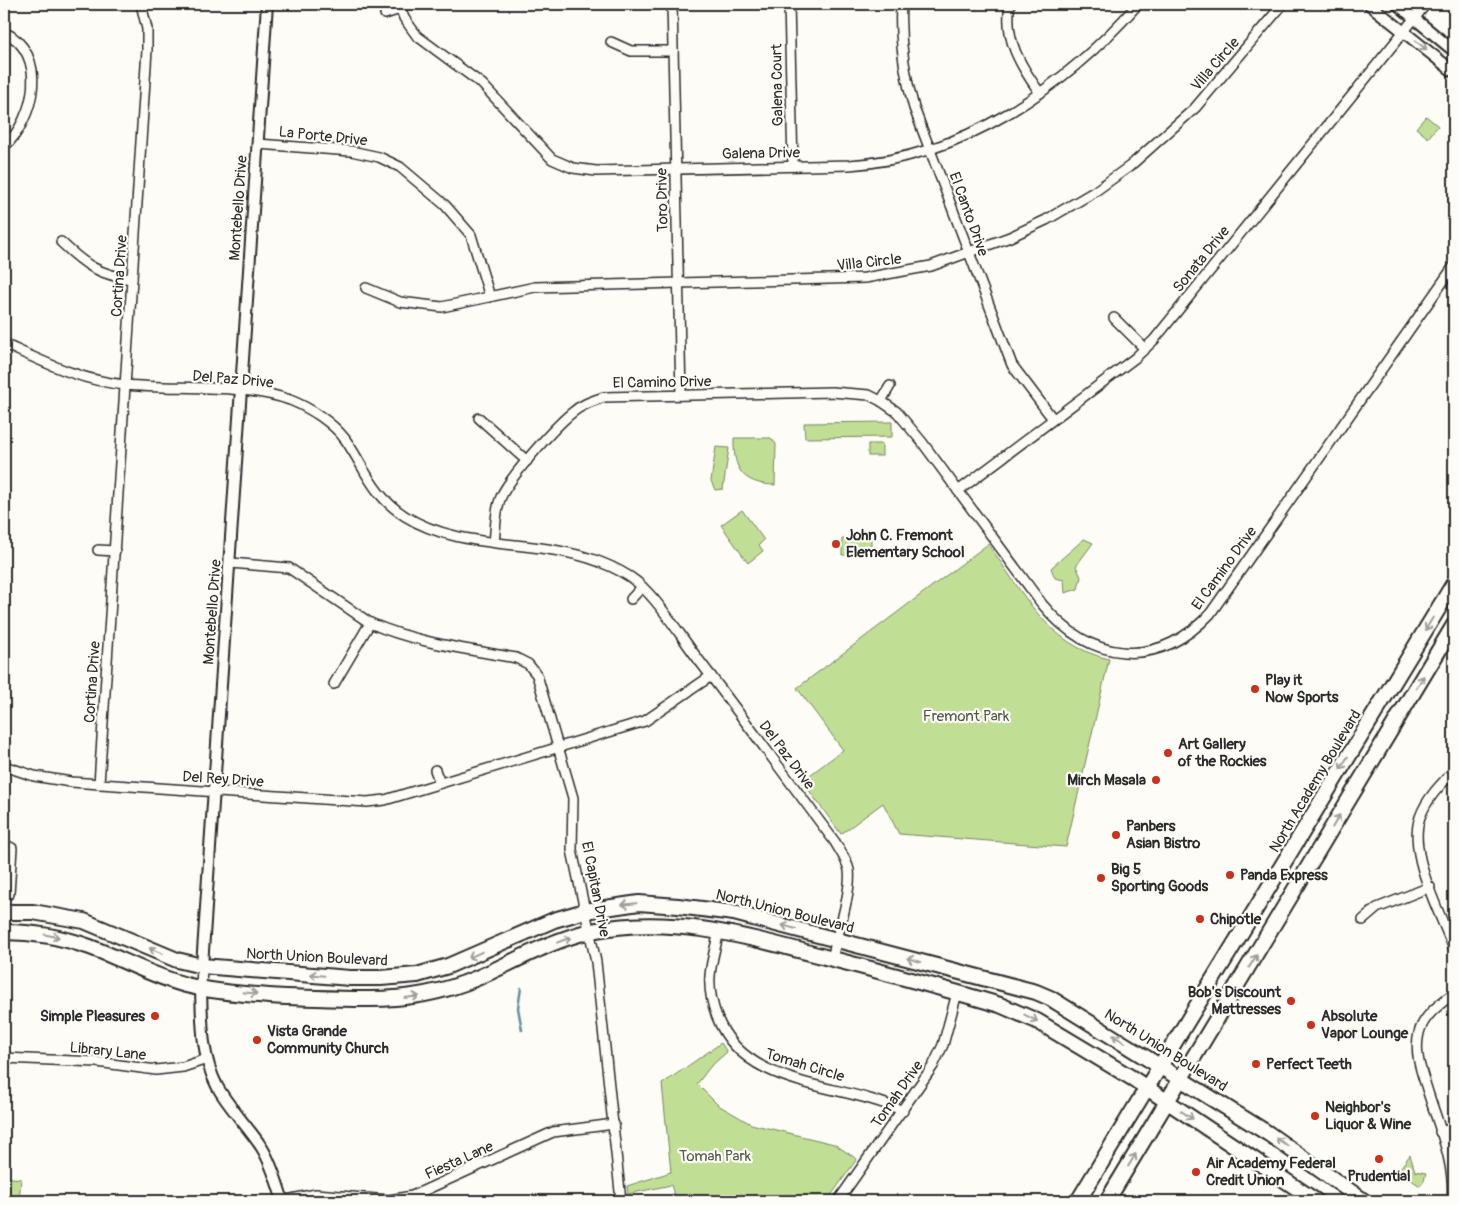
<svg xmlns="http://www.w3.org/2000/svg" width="1458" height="1205" font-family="Pangolin,sans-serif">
	<rect width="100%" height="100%" fill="#fdfcf7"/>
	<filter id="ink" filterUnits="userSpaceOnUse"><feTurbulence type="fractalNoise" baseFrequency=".02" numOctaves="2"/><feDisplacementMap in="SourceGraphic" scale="10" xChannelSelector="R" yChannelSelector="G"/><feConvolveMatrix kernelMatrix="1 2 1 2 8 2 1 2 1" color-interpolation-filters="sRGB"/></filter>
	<g filter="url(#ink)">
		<g fill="#c1de95" stroke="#768460">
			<polygon points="1426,116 1438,126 1428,138 1416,128"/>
			<polygon points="892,422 892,437 805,438 804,423"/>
			<path d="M734,438H771L776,444L775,485C742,484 733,469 734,438Z"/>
			<rect x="868" y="444" width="14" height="12"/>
			<polygon points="716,447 729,448 723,489 715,490 711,481"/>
			<polygon points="742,510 764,540 759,545 763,551 748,563 721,525"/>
			<polygon points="871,538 871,554 842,555 842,539"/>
			<polygon points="1084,539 1093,543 1076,566 1081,577 1078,589 1065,593 1064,580 1055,578 1051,568"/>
			<path d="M988,544C1023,592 1047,645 1109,659L1066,847L899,834L883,803L841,834L802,781L843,750L797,688Z"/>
			<polygon points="721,1043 727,1052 710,1067 697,1084 718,1105 751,1124 834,1144 857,1159 827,1201 676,1201 671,1185 628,1194 627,1186 671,1172 662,1084"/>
			<polygon points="1410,1155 1415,1171 1426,1173 1424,1181 1420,1186 1398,1171"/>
			<polygon points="4,1177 21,1179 19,1201 4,1201"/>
		</g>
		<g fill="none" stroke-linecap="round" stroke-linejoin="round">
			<polyline stroke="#668fa1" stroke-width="2.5" points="521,988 518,1008 522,1030"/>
			<g stroke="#2b2b2b" stroke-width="12">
				<g id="minor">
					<path d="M399,4L404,18L417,36L482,84L552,159L573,168L596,171L849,165C963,158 1065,87 1138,4"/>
					<polyline points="672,4 681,395"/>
					<polyline points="789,4 793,166"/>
					<path d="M901,4C899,40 904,73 914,108L1012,365L1053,419"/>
					<path d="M1010,4C1004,39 1020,65 1040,93"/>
					<polyline points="385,14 400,9"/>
					<path d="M4,32C49,53 35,119 4,147"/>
					<polyline points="611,42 631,51 673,51"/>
					<polyline points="258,144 351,151 379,157 400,167 445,205 471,235 490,297"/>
					<path d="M61,242C85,265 99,275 132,279"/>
					<polyline points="366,288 400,302 442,307 535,287 865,278 931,266 1010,237 1046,220 1094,192 1130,166 1195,108 1283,4"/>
					<polyline points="1114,318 1145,349"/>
					<path d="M4,344C44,362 81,381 126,385C176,390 244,383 290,400C310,408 332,422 345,439C366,469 371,494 405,516C462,552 539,538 600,562C613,567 627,574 637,582C661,603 679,634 698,659C744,719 789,781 835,842C840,851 847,860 849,870C852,892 837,935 832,959"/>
					<polyline points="881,401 890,386"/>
					<polyline points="479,418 527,461"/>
					<polyline points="958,491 1135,358 1154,340 1426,4"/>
					<path d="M494,542C496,528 495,510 501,497C509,478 556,425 573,412C582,404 593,401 604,397L832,392L869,395L881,401L897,412L922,442L1042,604C1090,662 1156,671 1210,614L1454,266"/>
					<polyline points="98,550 115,551"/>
					<path d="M231,563L289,568L370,623C416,643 467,649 516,658L528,664L537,675L573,798L572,850L596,962L621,1201"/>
					<polyline points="631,599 642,587"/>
					<polyline points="334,684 370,623"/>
					<polyline points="4,766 34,776 71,782 367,802 385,800 645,721 711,676"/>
					<polyline points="435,770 440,783"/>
					<path d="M1454,771C1440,785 1427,798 1420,817C1407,853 1441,915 1454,949"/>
					<polyline points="99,784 147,50 147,29 141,4"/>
					<polyline points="4,844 12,848 9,894"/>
					<polyline points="1363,920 1377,908 1430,887"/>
					<path d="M719,931C716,946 711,961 710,976C709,990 712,1004 717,1017C745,1090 842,1082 903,1111"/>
					<polyline points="201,988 202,966"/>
					<polyline points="4,1058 97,1062 156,1070 183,1067 207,1059"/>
					<polyline points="1440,1132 1454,1128"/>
					<polyline points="282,1201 316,1194 389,1200 412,1196 553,1132 614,1124"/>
					<polyline points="838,1201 933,1066 943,1045 957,993"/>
					<path d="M1452,1201C1456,1164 1438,1125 1427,1089C1421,1071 1414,1052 1419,1033C1423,1016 1441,1003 1454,993"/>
				</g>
			</g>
			<g stroke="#2b2b2b" stroke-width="14">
				<g id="tertiary">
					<polyline points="1369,4 1454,72"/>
					<polyline points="1397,4 1454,51"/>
					<polyline points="202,966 267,4"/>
					<path d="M201,988C202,1021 201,1055 217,1086C229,1108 248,1126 262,1148C272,1164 277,1183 283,1201"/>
				</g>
			</g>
			<g stroke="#2b2b2b" stroke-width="18">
				<g id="primary">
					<polyline points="4,912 33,912 84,921 177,960 202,966 350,978 381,978 417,975 448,966 554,920 585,911 639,903 678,906 734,913 1036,992 1050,998 1269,1134 1364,1201"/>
					<path d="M4,932C33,932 62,937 90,947C122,959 152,976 186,985C235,997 309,998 361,999C401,1000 440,994 477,978C514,962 551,940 591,931C670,914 749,937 825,957C883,972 942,988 1000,1005L1037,1021L1132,1078L1316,1201"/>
				</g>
			</g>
			<g stroke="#2b2b2b" stroke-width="18">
				<g id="trunk">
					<polyline points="1078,1201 1454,583"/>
					<polyline points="1107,1201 1454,625"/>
				</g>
			</g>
			<use href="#minor" stroke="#fdfcf7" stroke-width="9"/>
			<use href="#tertiary" stroke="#fdfcf7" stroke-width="10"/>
			<use href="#primary" stroke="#fdfcf7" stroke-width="14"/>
			<use href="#trunk" stroke="#fdfcf7" stroke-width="14"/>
		</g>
		<defs><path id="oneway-shaft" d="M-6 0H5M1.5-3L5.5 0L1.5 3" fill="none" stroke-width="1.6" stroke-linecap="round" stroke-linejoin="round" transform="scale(1.25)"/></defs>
		<g stroke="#9e9e9b">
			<use href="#oneway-shaft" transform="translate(1421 45) rotate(39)"/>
			<use href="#oneway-shaft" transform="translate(1429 624) rotate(121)"/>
			<use href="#oneway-shaft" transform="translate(1420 682) rotate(-59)"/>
			<use href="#oneway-shaft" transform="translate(1344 763) rotate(121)"/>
			<use href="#oneway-shaft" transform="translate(1336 821) rotate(-60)"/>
			<use href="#oneway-shaft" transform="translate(629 904) rotate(174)"/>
			<use href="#oneway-shaft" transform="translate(789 927) rotate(-165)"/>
			<use href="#oneway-shaft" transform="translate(52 936) rotate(11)"/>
			<use href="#oneway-shaft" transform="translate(564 940) rotate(-21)"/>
			<use href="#oneway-shaft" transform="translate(156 951) rotate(-157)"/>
			<use href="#oneway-shaft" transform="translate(475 955) rotate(155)"/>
			<use href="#oneway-shaft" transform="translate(914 960) rotate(-165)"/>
			<use href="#oneway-shaft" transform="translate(1253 961) rotate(-58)"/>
			<use href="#oneway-shaft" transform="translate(317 975) rotate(-175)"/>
			<use href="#oneway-shaft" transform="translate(250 993) rotate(5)"/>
			<use href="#oneway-shaft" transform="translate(412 997) rotate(-7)"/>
			<use href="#oneway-shaft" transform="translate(1031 1018) rotate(27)"/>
			<use href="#oneway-shaft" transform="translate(1119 1039) rotate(-149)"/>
			<use href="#oneway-shaft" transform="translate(1187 1115) rotate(34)"/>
			<use href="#oneway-shaft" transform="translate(1282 1142) rotate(-146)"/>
			<use href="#oneway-shaft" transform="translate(1132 1160) rotate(-59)"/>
		</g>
	</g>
	<g fill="#c8321e" stroke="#fdfcf7" stroke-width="2">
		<circle cx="836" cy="544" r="5"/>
		<circle cx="1255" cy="689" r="5"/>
		<circle cx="1168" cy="753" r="5"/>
		<circle cx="1156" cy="780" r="5"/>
		<circle cx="1116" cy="835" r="5"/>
		<circle cx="1230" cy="875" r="5"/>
		<circle cx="1101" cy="878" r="5"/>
		<circle cx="1200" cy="919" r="5"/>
		<circle cx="1291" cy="1001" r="5"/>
		<circle cx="155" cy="1016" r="5"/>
		<circle cx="1311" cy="1025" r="5"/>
		<circle cx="257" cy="1040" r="5"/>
		<circle cx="1256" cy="1064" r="5"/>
		<circle cx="1315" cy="1116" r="5"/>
		<circle cx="1379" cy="1159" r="5"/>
		<circle cx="1196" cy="1172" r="5"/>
	</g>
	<g text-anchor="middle" stroke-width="4.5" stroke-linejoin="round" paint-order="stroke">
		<g font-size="15" fill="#2b2b2b" stroke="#fdfcf7">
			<text transform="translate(1215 64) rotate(-49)" y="5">Villa Circle</text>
			<text transform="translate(777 85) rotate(-91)" y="5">Galena Court</text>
			<text transform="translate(323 136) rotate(6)" y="5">La Porte Drive</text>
			<text transform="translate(761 153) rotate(-1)" y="5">Galena Drive</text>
			<text transform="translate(662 200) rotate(-91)" y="5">Toro Drive</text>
			<text transform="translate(238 208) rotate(-86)" y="5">Montebello Drive</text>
			<text transform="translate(969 214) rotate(70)" y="5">El Canto Drive</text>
			<text transform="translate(1201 259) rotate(-51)" y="5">Sonata Drive</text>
			<text transform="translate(869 262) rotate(-6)" y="5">Villa Circle</text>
			<text transform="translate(119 276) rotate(-86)" y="5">Cortina Drive</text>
			<text transform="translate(233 379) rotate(5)" y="5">Del Paz Drive</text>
			<text transform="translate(662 382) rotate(-1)" y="5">El Camino Drive</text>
			<text transform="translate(1224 568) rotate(-54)" y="5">El Camino Drive</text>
			<text transform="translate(212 612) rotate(-86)" y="5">Montebello Drive</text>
			<text transform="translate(92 682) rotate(-86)" y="5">Cortina Drive</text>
			<text transform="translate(787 755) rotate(53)" y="5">Del Paz Drive</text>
			<text transform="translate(223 779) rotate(4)" y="5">Del Rey Drive</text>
			<text transform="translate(1315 781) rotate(-59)" y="5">North Academy Boulevard</text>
			<text transform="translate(596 889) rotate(79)" y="5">El Capitan Drive</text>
			<text transform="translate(785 911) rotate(14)" y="5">North Union Boulevard</text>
			<text transform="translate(317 957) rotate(3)" y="5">North Union Boulevard</text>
			<text transform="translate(1166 1050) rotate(32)" y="5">North Union Boulevard</text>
			<text transform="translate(108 1051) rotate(6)" y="5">Library Lane</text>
			<text transform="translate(805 1065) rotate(17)" y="5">Tomah Circle</text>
			<text transform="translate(897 1094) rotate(-55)" y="5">Tomah Drive</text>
			<text transform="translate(459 1160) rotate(-24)" y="5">Fiesta Lane</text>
		</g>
		<g font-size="15" font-weight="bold" fill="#2b2b2b" stroke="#fdfcf7" text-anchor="start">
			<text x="846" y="540">John C. Fremont<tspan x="846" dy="17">Elementary School</tspan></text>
			<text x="1265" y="685">Play it<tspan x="1265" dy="17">Now Sports</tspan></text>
			<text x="1178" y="749">Art Gallery<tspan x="1178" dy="17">of the Rockies</tspan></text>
			<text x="1146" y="785" text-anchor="end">Mirch Masala</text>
			<text x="1126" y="831">Panbers<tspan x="1126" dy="17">Asian Bistro</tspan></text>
			<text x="1111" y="874">Big 5<tspan x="1111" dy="17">Sporting Goods</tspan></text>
			<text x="1240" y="880">Panda Express</text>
			<text x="1210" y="924">Chipotle</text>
			<text x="1281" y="997" text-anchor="end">Bob's Discount<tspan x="1281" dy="17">Mattresses</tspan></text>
			<text x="145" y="1021" text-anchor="end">Simple Pleasures</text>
			<text x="1321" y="1021">Absolute<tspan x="1321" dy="17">Vapor Lounge</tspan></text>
			<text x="267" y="1036">Vista Grande<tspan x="267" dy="17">Community Church</tspan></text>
			<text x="1266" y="1069">Perfect Teeth</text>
			<text x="1325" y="1112">Neighbor's<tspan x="1325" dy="17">Liquor &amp; Wine</tspan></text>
			<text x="1206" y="1168">Air Academy Federal<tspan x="1206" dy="17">Credit Union</tspan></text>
			<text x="1379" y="1181" text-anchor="middle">Prudential</text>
		</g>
		<g font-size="15" fill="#505846" stroke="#fdfcf7">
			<text x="966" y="721">Fremont Park</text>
			<text x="715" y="1161">Tomah Park</text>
		</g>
	</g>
	<rect width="1458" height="1205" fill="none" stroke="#fdfcf7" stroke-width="20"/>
	<rect x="10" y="10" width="1438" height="1185" fill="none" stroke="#2b2b2b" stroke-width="2" filter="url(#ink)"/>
</svg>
